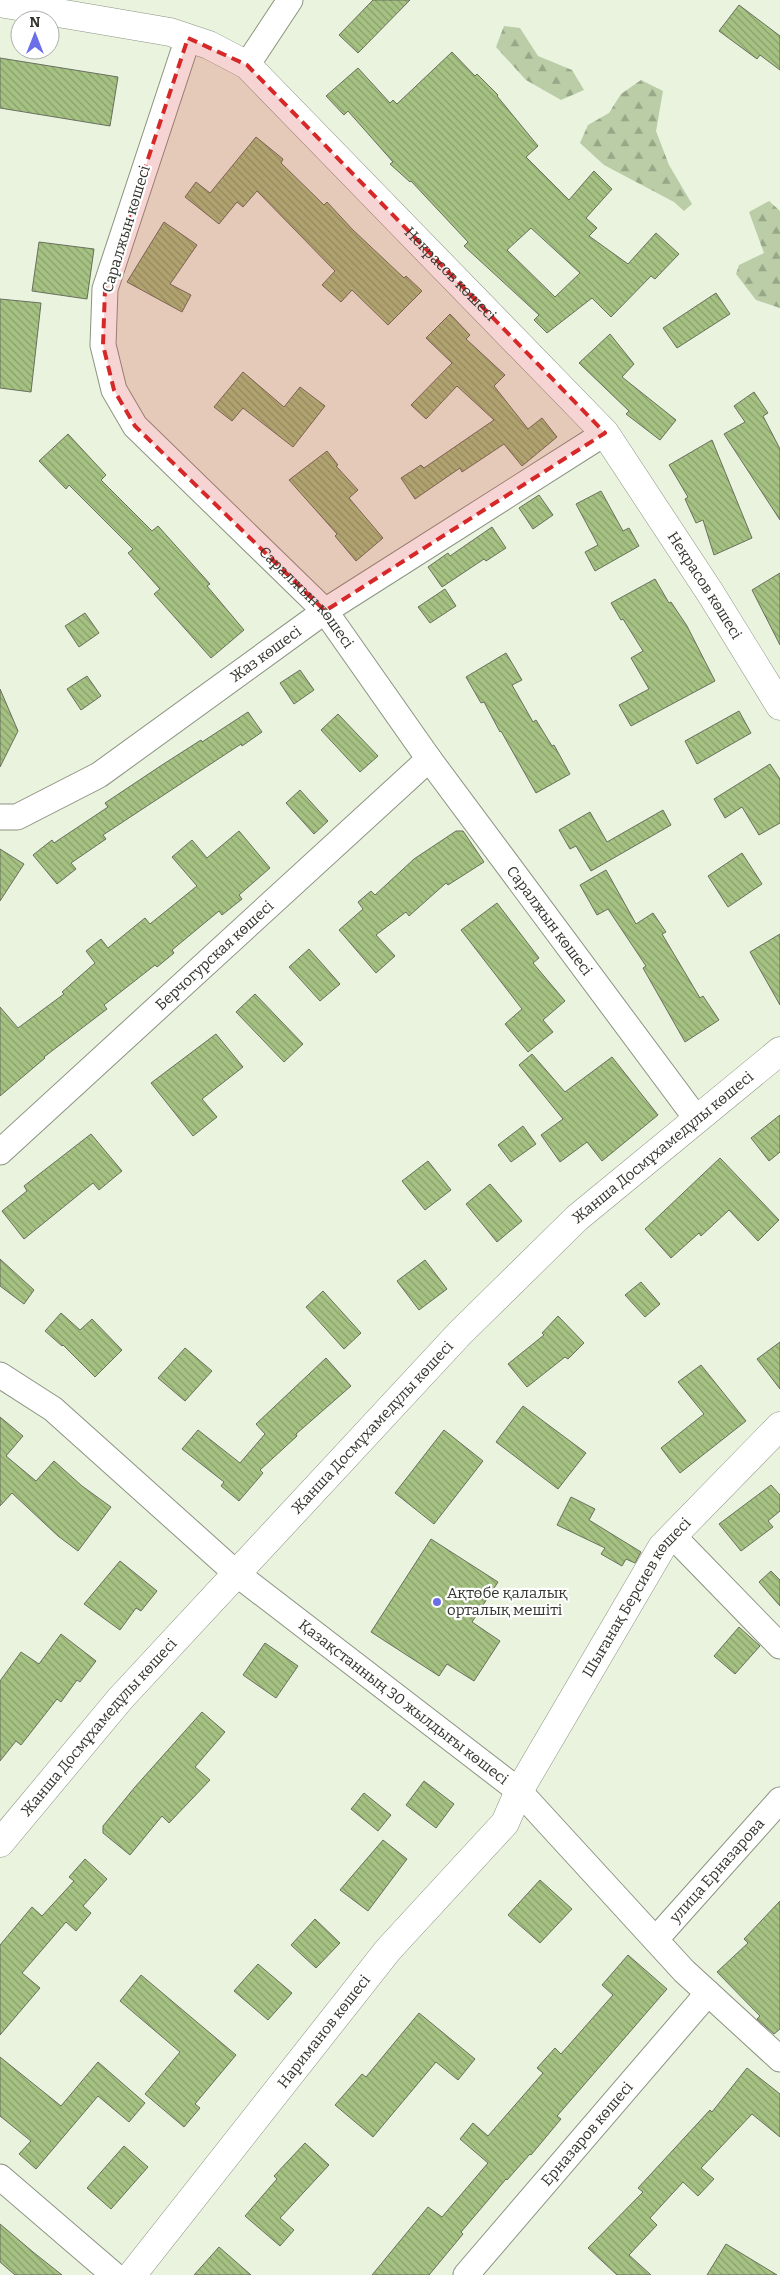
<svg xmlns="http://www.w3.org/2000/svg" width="780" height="2275" font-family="Bitter,serif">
	<defs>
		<pattern id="forest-firs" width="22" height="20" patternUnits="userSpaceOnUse" patternTransform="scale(1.25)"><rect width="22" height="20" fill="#bacda6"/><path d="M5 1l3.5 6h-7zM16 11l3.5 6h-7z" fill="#98a788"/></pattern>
		<pattern id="building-back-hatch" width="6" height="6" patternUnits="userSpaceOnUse" patternTransform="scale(1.25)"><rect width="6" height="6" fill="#a6c282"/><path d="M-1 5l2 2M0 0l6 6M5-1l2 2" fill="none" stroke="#889e6b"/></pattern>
	</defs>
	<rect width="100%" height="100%" fill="#e9f3de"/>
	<g fill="url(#forest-firs)">
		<polygon points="504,26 520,28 538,56 572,70 584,90 561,100 526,80 496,47"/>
		<polygon points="641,80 663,91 656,131 669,165 692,204 684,211 674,202 604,165 580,143 588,125 609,113 621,94"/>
		<polygon points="769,201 780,211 780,308 756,300 736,274 739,265 764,253 749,212"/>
	</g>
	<g fill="url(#building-back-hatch)" stroke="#68705e" fill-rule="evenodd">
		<polygon points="373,0 410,0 358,53 339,35"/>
		<polygon points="739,5 780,36 780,70 760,55 757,59 719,31"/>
		<path d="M452,52L475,76L477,74L498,95L497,96L538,146L526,157L569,200L594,171L612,189L586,218L597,228L589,236L628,264L656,233L679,254L655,279L651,276L611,317L592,298L547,333L534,320L539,315L464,246L468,242L411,181L410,182L390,164L393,162L348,111L344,115L326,96L358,68L390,103L393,100L397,104ZM531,228L580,273L555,297L507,250Z"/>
		<polygon points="0,58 118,77 110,126 0,108"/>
		<polygon points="256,137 283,159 281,163 324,205 327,202 353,230 404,278 406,276 422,291 388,325 352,290 341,302 322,285 335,271 257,191 243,207 237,202 219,224 185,197 196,182 210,193"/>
		<polygon points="164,222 197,245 170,284 191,295 182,312 127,282"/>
		<polygon points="39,242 94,249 87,299 32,291"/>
		<polygon points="716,293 730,314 677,348 663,328"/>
		<polygon points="0,299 41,303 31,392 0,388"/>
		<polygon points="450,314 470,335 466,339 505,375 494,386 528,429 542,418 557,437 522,466 504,444 462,472 460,468 415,499 401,478 421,465 424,468 494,420 457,386 426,419 411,405 452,363 426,338"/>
		<polygon points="610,334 634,364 622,377 676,420 660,440 626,414 629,411 579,363"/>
		<polygon points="243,372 284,407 300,387 325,406 293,447 243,408 232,421 214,407"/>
		<polygon points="754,392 768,413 763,416 780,449 780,520 724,434 745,422 734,406"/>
		<polygon points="68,434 106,475 101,480 152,531 158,526 210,584 207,586 244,630 211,658 154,594 160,589 128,553 133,549 69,485 66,489 39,461"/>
		<polygon points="712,440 752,538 714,555 703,520 696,523 685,499 688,497 669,465"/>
		<polygon points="327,451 338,465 336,466 358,490 349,498 383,538 356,561 335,536 337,534 289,480"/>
		<polygon points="601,491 623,531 629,528 639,546 595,571 585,552 598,545 576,504"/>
		<polygon points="539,495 553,515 533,529 519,508"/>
		<polygon points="492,527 506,548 486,561 484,559 442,587 428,567 448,553 450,556"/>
		<polygon points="780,573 780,645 752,590"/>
		<polygon points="655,579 669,603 671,602 687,626 715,681 631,726 619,705 649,689 631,658 643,651 623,619 621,620 611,603"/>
		<polygon points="445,589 456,606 430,623 418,607"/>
		<polygon points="85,613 99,633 79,647 65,626"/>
		<polygon points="506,653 522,680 512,685 533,722 536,720 552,746 554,745 570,774 536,793 501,731 500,732 484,702 481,703 466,677"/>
		<polygon points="300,670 314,690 294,704 280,683"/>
		<polygon points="87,676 101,696 81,710 67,689"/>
		<polygon points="0,689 18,731 0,767"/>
		<polygon points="739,711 751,733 697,764 685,741"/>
		<polygon points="248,712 262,732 242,746 241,744 103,835 106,839 71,863 76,869 57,884 33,855 52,840 54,843 108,807 105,803 162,765 201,740 202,742"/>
		<polygon points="338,714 378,756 360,772 321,730"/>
		<polygon points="770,764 780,779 780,823 759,835 742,807 725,818 714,799"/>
		<polygon points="300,790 328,821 314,834 286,803"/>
		<polygon points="663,810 671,825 591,871 576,846 570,849 559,830 590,812 607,842"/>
		<polygon points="239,831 270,868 239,895 242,899 222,915 219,911 172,950 174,953 157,967 155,965 104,1005 107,1009 44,1057 45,1058 0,1096 0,1007 18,1028 64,994 62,992 95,963 86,951 101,939 108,948 145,918 150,924 197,886 172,857 192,840 207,858"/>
		<polygon points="456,831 463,831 484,862 448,885 446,883 409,916 406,912 376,935 395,956 376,973 339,930 363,909 358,902 371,891 375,895 414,859"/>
		<polygon points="0,849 24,864 0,901"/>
		<polygon points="742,853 762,884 728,907 708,876"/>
		<polygon points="606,870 636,924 653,913 666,932 662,934 700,998 703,996 719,1020 685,1042 643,968 646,966 608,909 597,915 580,885"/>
		<polygon points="497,903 539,958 533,963 565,1001 543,1020 553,1032 528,1052 505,1024 522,1009 461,930"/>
		<polygon points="780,934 780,1005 750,952"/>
		<polygon points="309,949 340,984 320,1001 289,967"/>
		<polygon points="255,994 303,1044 284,1062 236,1012"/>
		<polygon points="216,1034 243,1067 202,1099 217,1117 193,1136 151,1083"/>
		<polygon points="532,1054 565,1092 612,1057 658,1115 602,1161 587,1142 560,1162 541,1135 563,1119 519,1065"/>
		<polygon points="780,1115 780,1152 769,1161 751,1138"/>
		<polygon points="523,1126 536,1144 511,1162 498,1145"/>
		<polygon points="91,1134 122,1171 99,1190 93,1183 24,1239 2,1211 27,1191 24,1186"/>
		<polygon points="720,1158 779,1220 758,1241 729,1210 701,1236 699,1233 671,1258 645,1229"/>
		<polygon points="428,1161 451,1190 425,1210 402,1181"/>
		<polygon points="490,1184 522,1221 497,1242 466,1204"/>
		<polygon points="0,1259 34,1290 24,1304 0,1286"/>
		<polygon points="425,1260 447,1289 419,1310 397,1281"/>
		<polygon points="641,1282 660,1304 645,1317 625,1295"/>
		<polygon points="323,1291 361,1333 344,1349 306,1307"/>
		<polygon points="61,1313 80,1330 92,1319 122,1350 95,1377 63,1345 62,1346 45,1331"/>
		<polygon points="558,1316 584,1343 568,1359 565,1357 527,1387 508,1364 544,1335 542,1333"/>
		<polygon points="780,1342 780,1389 757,1359"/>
		<polygon points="185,1348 212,1371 185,1401 158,1378"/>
		<polygon points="326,1358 351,1386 296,1434 297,1436 260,1470 263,1473 239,1501 221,1486 224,1482 182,1449 198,1430 240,1463 265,1434 256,1424"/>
		<polygon points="701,1365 746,1421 680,1473 661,1448 704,1414 678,1382"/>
		<polygon points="523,1406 586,1453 558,1489 496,1442"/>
		<polygon points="0,1417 23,1436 6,1456 36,1481 54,1461 82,1486 111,1507 78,1551 58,1536 12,1493 0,1506"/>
		<polygon points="444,1430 483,1461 434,1524 395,1493"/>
		<polygon points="771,1485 780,1495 780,1511 768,1521 773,1527 741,1551 719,1524"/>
		<polygon points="571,1497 595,1509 589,1520 641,1552 635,1563 626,1559 622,1566 601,1554 605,1548 557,1525"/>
		<polygon points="431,1539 498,1582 472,1622 500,1641 474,1681 447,1664 439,1676 371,1632"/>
		<polygon points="120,1561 157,1591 141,1611 136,1608 120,1630 84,1604"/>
		<polygon points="771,1571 780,1580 780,1606 759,1582"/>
		<polygon points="739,1627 760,1646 735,1674 714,1656"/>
		<polygon points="61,1634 96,1661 80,1682 77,1680 61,1702 57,1699 21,1745 16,1741 0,1761 0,1681 21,1652 39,1664"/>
		<polygon points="265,1643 298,1666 276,1698 243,1675"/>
		<polygon points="202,1712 225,1732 195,1767 210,1780 169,1823 162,1816 130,1855 103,1833 103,1826 135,1787"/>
		<polygon points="424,1781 454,1804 436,1828 406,1805"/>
		<polygon points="364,1793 391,1815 378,1831 351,1809"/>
		<polygon points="383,1840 407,1859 368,1911 340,1890"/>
		<polygon points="85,1859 107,1879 83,1906 91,1913 76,1931 66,1922 22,1973 40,1988 0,2035 0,1945 32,1907 42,1916 74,1881 69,1877"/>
		<polygon points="540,1880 572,1909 540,1943 508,1915"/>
		<polygon points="780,1901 780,2029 774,2034 757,2019 760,2016 717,1972 748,1943 744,1939"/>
		<polygon points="315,1919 340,1943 316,1968 291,1945"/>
		<polygon points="628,1955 667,1989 557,2116 561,2119 531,2155 530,2154 507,2180 506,2179 461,2232 463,2234 429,2275 372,2275 428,2207 442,2217 488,2163 460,2139 473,2123 488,2136 543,2073 537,2068 555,2048 561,2054 613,1995 602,1985"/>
		<polygon points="258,1964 292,1993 268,2020 234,1991"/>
		<polygon points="141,1975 236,2055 195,2104 200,2108 184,2127 145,2094 180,2052 120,2001"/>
		<polygon points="419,2013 475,2059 458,2080 436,2062 373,2137 335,2105 362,2074 366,2077"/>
		<polygon points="0,2057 61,2106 98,2062 145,2103 129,2122 98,2096 36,2169 19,2154 31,2141 0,2116"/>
		<polygon points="747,2068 780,2094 780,2137 752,2114 701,2168 714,2179 698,2196 683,2182 650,2218 657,2225 629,2255 651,2275 617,2275 588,2248 643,2192 638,2188 710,2110 712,2112"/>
		<polygon points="305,2143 329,2165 280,2218 294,2230 280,2246 245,2216 277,2179 274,2176"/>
		<polygon points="124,2146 148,2167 111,2209 87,2188"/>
		<polygon points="0,2224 33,2252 62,2275 15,2275 0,2262"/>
		<polygon points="726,2244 777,2275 707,2275"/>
		<polygon points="219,2247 251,2275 194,2275"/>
	</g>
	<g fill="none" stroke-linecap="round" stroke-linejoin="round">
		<g stroke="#8b9481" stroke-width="27">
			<g id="street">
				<path id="s1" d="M188,38L105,289L103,345L114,390L135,426L325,611L429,759L696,1118"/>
				<polyline points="247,65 290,0"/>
				<path id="s2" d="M0,817H17L99,775L325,611L605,433"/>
				<path id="s3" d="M0,1152L429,759"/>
				<path id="s4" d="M0,1375L53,1409L237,1574L519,1791L684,1971L780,2059"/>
				<polyline points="673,1536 780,1646"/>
				<path id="s5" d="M656,1939L780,1800"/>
				<polyline points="0,2177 114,2275"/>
				<path id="s6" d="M466,2275L708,1993"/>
			</g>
		</g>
		<g stroke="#8b9481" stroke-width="29">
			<g id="secondary">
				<path id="s7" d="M0,3L170,32L209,45L247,65L605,433L711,594L780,706"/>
				<path id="s8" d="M0,1843L120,1699L460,1333L577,1218L780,1051"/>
				<path id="s9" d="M132,2275L388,1950L505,1823L519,1791L662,1547L780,1426"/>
			</g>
		</g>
		<use href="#street" stroke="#fff" stroke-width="25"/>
		<use href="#secondary" stroke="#fff" stroke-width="28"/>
	</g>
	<path fill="#d62828" fill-opacity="0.2" stroke="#d62828" stroke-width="4" stroke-dasharray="10 6" stroke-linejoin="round" d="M188,38L247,65L605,433L325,611L135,426L114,390L103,345L105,289Z"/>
	<circle fill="#6a6ee8" stroke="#fff" stroke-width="2" cx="437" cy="1602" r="5"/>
	<g text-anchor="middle" stroke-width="4.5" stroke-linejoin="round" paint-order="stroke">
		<g font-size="15" fill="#33362e" stroke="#fff">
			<text transform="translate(126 229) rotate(-73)" y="5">Саралжын көшесі</text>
			<text dy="5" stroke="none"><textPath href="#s7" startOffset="548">Некрасов көшесі</textPath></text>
			<text dy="5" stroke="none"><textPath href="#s7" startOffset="952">Некрасов көшесі</textPath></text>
			<text dy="5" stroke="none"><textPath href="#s1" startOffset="651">Саралжын көшесі</textPath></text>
			<text dy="5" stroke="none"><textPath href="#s2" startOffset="315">Жаз көшесі</textPath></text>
			<text dy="5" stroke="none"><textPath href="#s1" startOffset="1056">Саралжын көшесі</textPath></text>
			<text dy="5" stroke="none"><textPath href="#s3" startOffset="291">Берчогурская көшесі</textPath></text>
			<text dy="5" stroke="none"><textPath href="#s8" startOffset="962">Жанша Досмұхамедұлы көшесі</textPath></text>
			<text dy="5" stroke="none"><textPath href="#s8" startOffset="558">Жанша Досмұхамедұлы көшесі</textPath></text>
			<text dy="5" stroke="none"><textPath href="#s9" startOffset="848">Шығанақ Берсиев көшесі</textPath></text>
			<text dy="5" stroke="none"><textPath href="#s4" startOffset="520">Қазақстанның 30 жылдығы көшесі</textPath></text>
			<text dy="5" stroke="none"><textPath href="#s8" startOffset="152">Жанша Досмұхамедұлы көшесі</textPath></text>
			<text dy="5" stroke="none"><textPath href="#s5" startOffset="92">улица Ерназарова</textPath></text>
			<text dy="5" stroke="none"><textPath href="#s9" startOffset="310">Нариманов көшесі</textPath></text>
			<text dy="5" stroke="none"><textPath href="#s6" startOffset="186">Ерназаров көшесі</textPath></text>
		</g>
		<g font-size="15" fill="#33362e" stroke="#fff" text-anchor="start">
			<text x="447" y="1598">Ақтөбе қалалық<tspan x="447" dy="17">орталық мешіті</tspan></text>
		</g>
	</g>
	<g transform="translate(35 35)"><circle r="24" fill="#ffffff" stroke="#adafab"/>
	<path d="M0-4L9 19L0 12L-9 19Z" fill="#6a6ee8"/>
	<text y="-8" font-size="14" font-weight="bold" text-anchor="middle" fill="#33362e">N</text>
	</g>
</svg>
